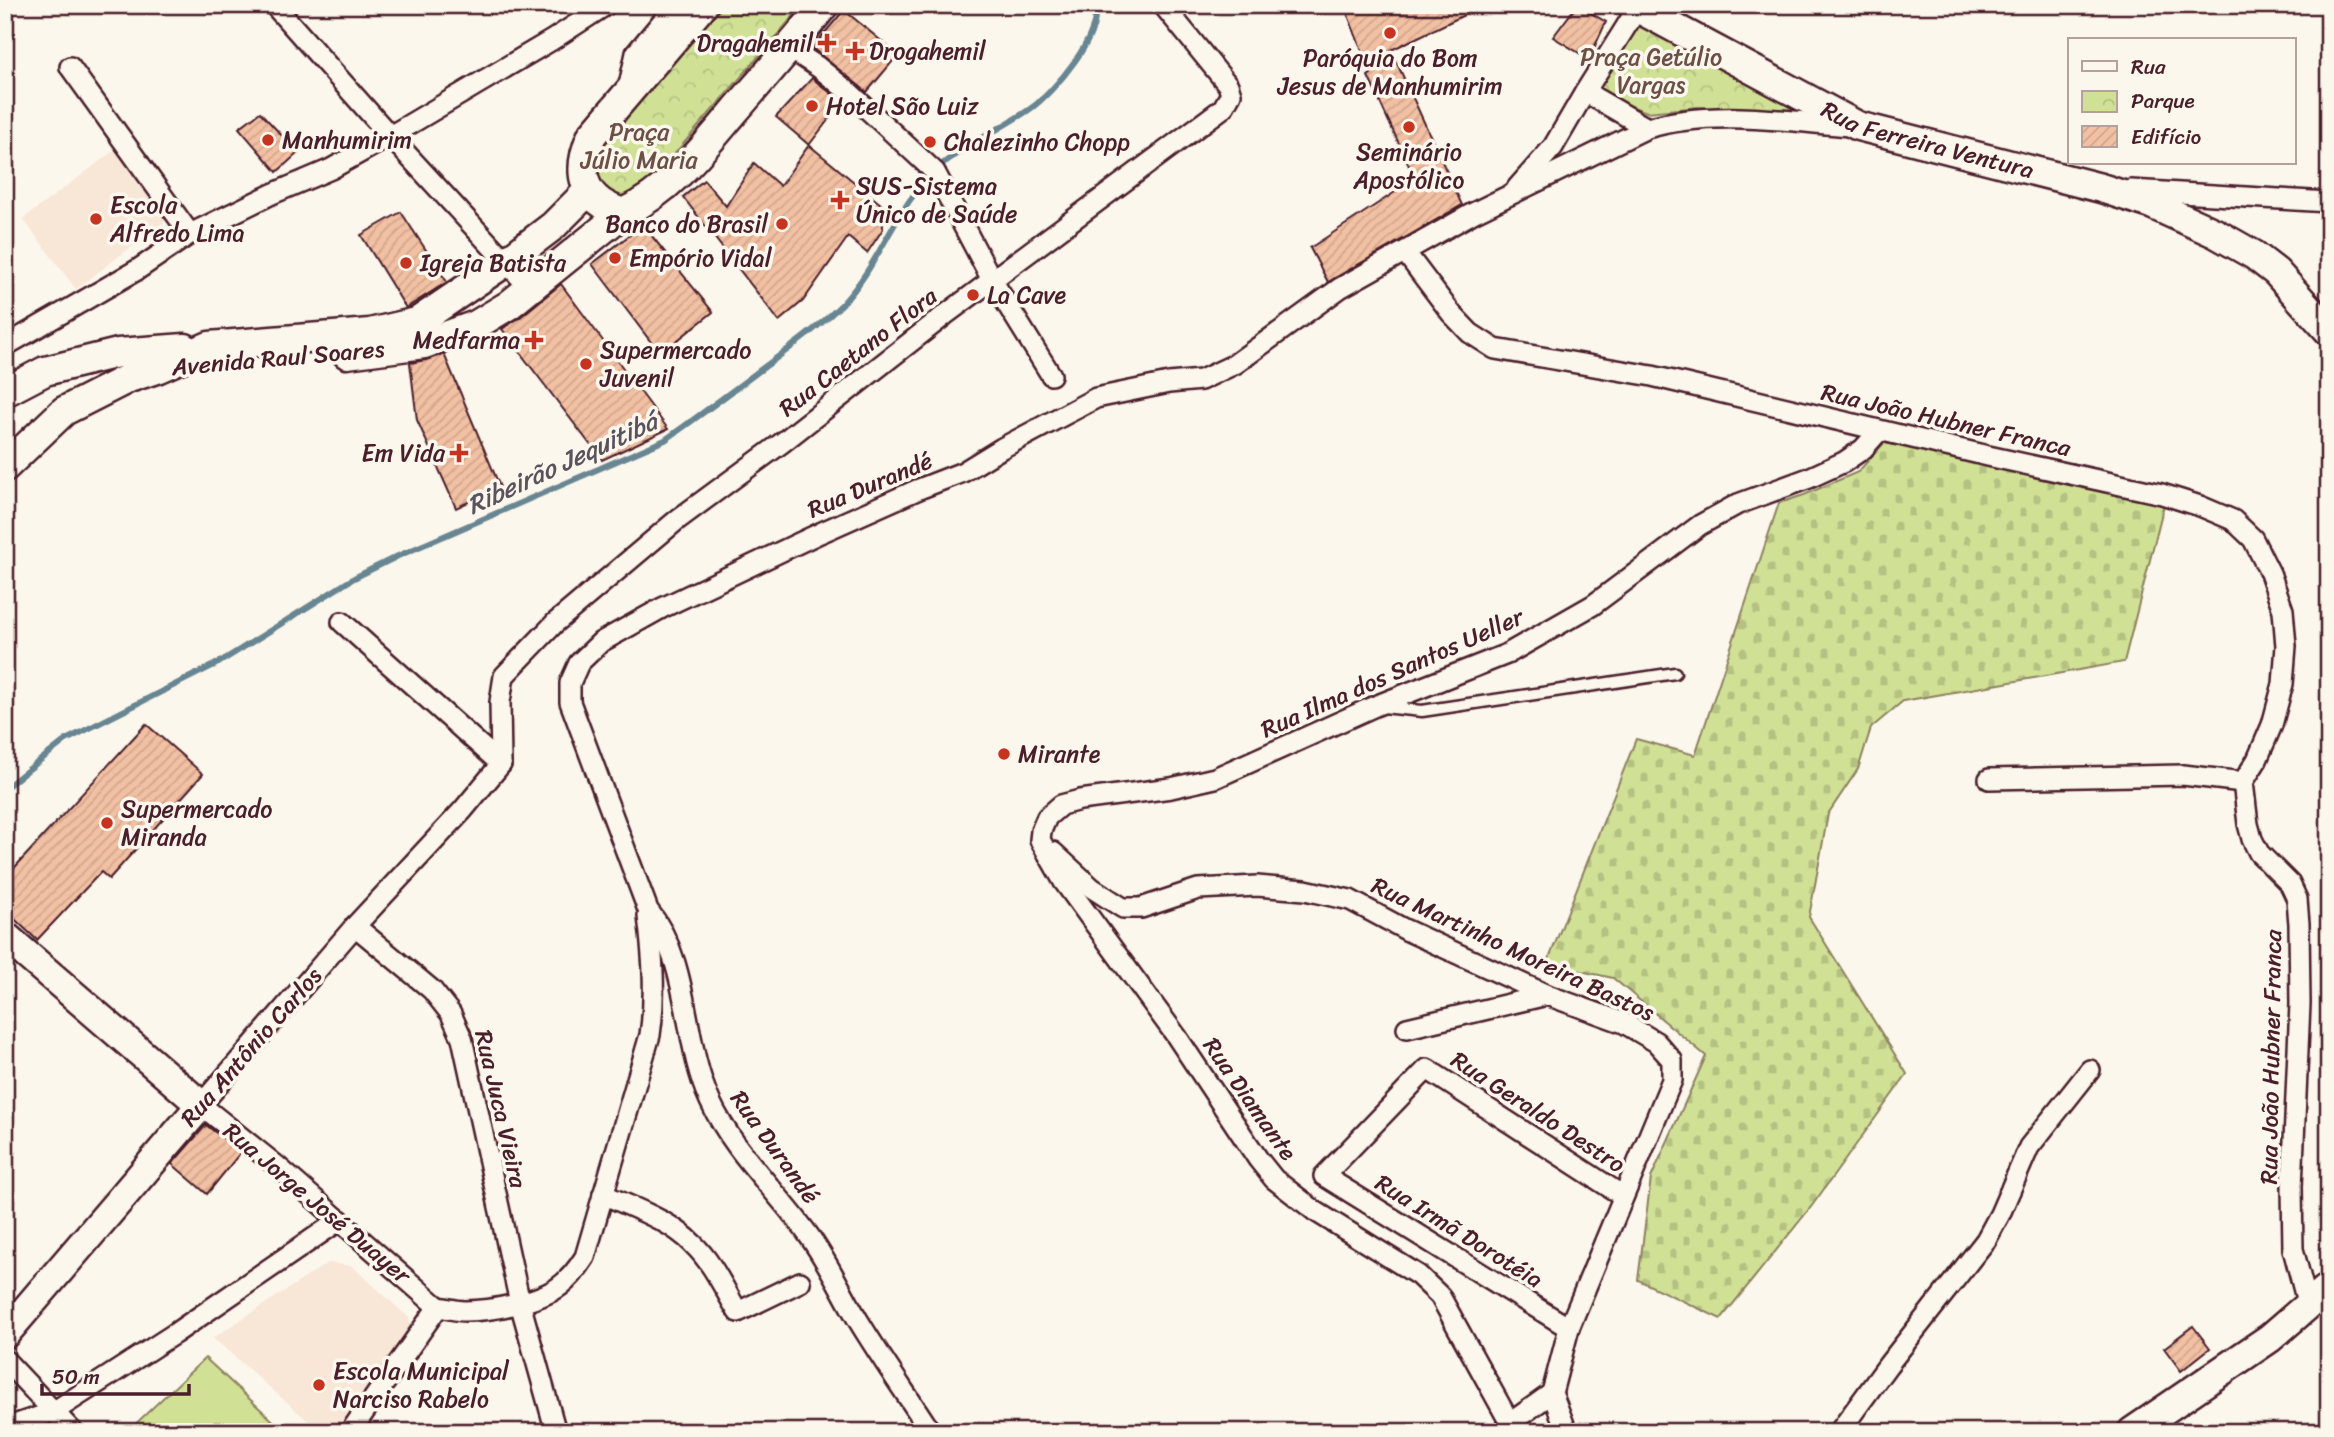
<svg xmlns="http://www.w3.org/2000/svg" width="2334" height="1437" font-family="Sriracha,sans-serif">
	<defs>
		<pattern id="cemetery-stones" width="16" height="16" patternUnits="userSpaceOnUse" patternTransform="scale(1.75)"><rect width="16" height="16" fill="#d0e195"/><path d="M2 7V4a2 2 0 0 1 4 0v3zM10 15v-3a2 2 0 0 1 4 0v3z" fill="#b4c181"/></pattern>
		<pattern id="park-crowns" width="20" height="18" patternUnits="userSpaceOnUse" patternTransform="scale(1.75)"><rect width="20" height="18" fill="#d0e195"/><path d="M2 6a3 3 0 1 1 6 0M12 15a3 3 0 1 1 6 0" fill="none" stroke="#b4c181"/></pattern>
		<pattern id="building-hatch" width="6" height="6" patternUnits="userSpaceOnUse" patternTransform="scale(1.75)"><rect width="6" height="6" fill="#f2c0a2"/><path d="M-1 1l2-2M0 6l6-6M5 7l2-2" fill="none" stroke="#d1a58c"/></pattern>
	</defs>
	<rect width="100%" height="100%" fill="#fbf7ec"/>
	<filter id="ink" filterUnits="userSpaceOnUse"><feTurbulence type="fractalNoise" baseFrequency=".0143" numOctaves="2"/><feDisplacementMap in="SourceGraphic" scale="14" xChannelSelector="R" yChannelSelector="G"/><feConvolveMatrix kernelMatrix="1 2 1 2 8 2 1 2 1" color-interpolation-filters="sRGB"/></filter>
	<g filter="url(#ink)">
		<g fill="#f8e6d6">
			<polygon points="115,150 168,219 76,289 23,219"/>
			<polygon points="328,1263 352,1266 409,1318 412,1328 338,1432 321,1432 213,1338"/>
		</g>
		<polygon fill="url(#cemetery-stones)" stroke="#8d8060" stroke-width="2" points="1884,443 2168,489 2124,662 1903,701 1871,728 1858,769 1828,814 1809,917 1907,1074 1811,1207 1721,1319 1638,1280 1651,1178 1706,1056 1613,978 1547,964 1636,739 1695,755 1779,503 1804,495 1858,472"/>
		<g fill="url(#park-crowns)" stroke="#8d8060" stroke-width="2">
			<polygon points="724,5 803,5 659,172 617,204 588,187 587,154"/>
			<polygon points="1635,19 1829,117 1698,107 1647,112 1595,93"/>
		</g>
		<polygon fill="#d0e195" stroke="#8d8060" stroke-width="2" points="205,1358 282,1429 279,1432 127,1432"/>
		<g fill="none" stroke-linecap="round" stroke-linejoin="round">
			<g stroke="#678692" stroke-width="6">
				<polyline points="2324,5 2327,15 2329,56"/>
				<path d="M5,788L66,740L220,662L354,578L398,556L665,440C698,417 731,392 763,368C790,348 818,328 842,304C882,262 895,205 940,166C965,145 1003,128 1030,109C1052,94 1106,32 1093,5"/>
			</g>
		</g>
		<g fill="url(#building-hatch)" stroke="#4a1f2b" stroke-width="2">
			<polygon points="1344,5 1485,5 1391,50 1462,205 1328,282 1310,248 1415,179 1368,76 1371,74"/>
			<polygon points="1577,5 1606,22 1589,59 1553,37"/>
			<polygon points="844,10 898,55 867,92 812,48"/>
			<polygon points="812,78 842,102 809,145 776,117"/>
			<polygon points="260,112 298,153 277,172 239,128"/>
			<polygon points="809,145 882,205 883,229 867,253 848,237 803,301 779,321 683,197 704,180 726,206 754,163 780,186"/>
			<polygon points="401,212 447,282 406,308 361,235"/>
			<polygon points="643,225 713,312 660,354 592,264"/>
			<polygon points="561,284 668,429 602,460 502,329 519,318"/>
			<polygon points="444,354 500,487 456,508 417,420 410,363 426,360"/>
			<polygon points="146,724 203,774 109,879 101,872 37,940 5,910 5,878"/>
			<polygon points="206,1125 241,1152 207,1194 172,1164"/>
			<polygon points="2193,1326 2210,1348 2181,1371 2164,1348"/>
		</g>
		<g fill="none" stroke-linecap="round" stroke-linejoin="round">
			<g stroke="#4a1f2b" stroke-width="15">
				<polyline id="lane" points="1383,707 1422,711 1675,673"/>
			</g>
			<g stroke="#4a1f2b" stroke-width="24">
				<g id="street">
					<polyline points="274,5 390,136 530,288"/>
					<polyline points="789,48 818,67 850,93 935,172 992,280 1051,375"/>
					<polyline points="70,67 190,234"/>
					<polyline points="628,90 636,53 676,5"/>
					<polyline points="1585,92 1647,128"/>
					<polyline points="1517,188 1553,147 1585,92 1637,9"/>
					<polyline points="2131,190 2329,202"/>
					<polyline points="1405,252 1451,313 1470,333 1495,349 1652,376 1988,456 2162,494 2200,506 2233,520 2253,539 2270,573 2283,610 2286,646 2283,684 2272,725 2257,760 2243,782 2248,824 2252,839 2259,853 2290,884 2297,899 2299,924 2300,1004 2292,1187 2293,1249 2308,1306"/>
					<polyline points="5,346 137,270 190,234 272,194 331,169 390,136 552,40 606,5"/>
					<polyline points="342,622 501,764"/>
					<polyline points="501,764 500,702 504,676 555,623 677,520 783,442 945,315 1223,108 1231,94 1228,85 1163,5"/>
					<polyline points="1989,779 2183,775 2243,782"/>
					<polyline points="1053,852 1092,888 1123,908 1141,908 1198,889 1257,886 1305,890 1350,900 1406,930 1547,995 1624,1023 1656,1042 1672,1060 1672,1080 1569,1328 1552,1393"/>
					<polyline points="355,926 432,990 451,1014 462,1038 520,1303 556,1432"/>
					<polyline points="1407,1028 1547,995"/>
					<path d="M603,1194C633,1208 670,1220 693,1244C713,1263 724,1289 738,1312L800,1282"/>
					<polyline points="438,1307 277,1166 201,1105 355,926 463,810 501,764"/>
					<path d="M438,1307C447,1308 456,1311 465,1311C491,1311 539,1302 560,1286C571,1278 578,1268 585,1257L650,1035C656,994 653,957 648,916"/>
					<polyline points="1569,1328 1324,1176 1427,1069 1623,1196"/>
					<polyline points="5,1360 73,1432"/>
					<polyline points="1552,1393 1567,1432"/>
					<polyline points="1510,1423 1440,1296 1418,1275 1315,1211 1274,1179 1258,1159 1177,1037 1064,882 1040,840 1041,831 1047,817 1061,805 1080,800 1171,788 1215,778 1375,706 1507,654 1593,605 1700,525 1738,504 1809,478 1844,462 1863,449 1879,431"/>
					<polyline points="5,1428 53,1412 174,1334 340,1220"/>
					<polyline points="350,1432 438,1307"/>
					<path d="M931,1432C907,1395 881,1358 858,1320C841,1291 827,1260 807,1233C775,1189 733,1151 710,1101C682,1041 691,963 648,910L570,702V683L579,663L601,642L662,608L820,533L919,489L963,472L1002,448L1096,398L1169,383L1201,380L1235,364L1340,288L1473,213L1647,128C1711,109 1784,121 1850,126"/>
					<polyline points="1505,1432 1510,1423 1552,1393"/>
					<polyline points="1839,1432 1888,1365 1986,1240 2000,1214 2029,1147 2090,1070"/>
				</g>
			</g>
			<g stroke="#4a1f2b" stroke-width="33">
				<g id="secondary">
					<path d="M703,5L592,135C575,173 582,200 623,213C669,192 702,150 734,112C764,77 795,42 824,5"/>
					<path id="s1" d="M1632,5L1858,126L2101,188L2151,204L2215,233L2254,255L2276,272L2329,331"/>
					<polyline points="347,354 424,344 476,325 509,305 623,213"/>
					<polyline points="5,392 45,371 118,353 185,348"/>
					<polyline points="5,467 64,411 129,378 159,368 209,346 370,333 417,322 507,261 553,226 588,191"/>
					<polyline points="5,936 201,1105 5,1334"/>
					<polyline points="2132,1432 2270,1338 2329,1287"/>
				</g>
			</g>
			<use href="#lane" stroke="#fbf7ec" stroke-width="10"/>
			<use href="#street" stroke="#fbf7ec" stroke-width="19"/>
			<use href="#secondary" stroke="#fbf7ec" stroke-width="28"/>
		</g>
	</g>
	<g fill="#c8321e" stroke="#fbf7ec" stroke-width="2.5">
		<circle cx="1390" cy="33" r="7"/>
		<path d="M823.5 32.5h7v7h7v7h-7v7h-7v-7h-7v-7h7z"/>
		<path d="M851.5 40.5h7v7h7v7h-7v7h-7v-7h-7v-7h7z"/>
		<circle cx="812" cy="106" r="7"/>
		<circle cx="1409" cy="127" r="7"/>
		<circle cx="268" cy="140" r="7"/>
		<circle cx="930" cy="142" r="7"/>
		<path d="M836.5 189.5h7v7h7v7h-7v7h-7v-7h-7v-7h7z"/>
		<circle cx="96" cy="219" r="7"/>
		<circle cx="782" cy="224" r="7"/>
		<circle cx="615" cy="258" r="7"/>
		<circle cx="406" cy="263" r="7"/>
		<circle cx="973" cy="295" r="7"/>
		<path d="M530.5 329.5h7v7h7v7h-7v7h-7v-7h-7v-7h7z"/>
		<circle cx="586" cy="364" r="7"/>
		<path d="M455.5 442.5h7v7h7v7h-7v7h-7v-7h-7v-7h7z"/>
		<circle cx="1004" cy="754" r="7"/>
		<circle cx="107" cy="823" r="7"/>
		<circle cx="319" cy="1385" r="7"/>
	</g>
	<g text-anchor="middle" stroke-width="7" stroke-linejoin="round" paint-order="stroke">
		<g font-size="24" fill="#4a1f2b" stroke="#fbf7ec" text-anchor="start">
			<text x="813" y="51" text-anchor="end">Dragahemil</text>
			<text x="869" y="59">Drogahemil</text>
			<text x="1390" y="66" text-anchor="middle">Paróquia do Bom<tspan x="1390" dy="28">Jesus de Manhumirim</tspan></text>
			<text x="826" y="114">Hotel São Luiz</text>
			<text x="282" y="148">Manhumirim</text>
			<text x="944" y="150">Chalezinho Chopp</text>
			<text x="1409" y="160" text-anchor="middle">Seminário<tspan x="1409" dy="28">Apostólico</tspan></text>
			<text x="856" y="194">SUS-Sistema<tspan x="856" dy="28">Único de Saúde</tspan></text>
			<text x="110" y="213">Escola<tspan x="110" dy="28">Alfredo Lima</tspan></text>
			<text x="768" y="232" text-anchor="end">Banco do Brasil</text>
			<text x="629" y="266">Empório Vidal</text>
			<text x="420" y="271">Igreja Batista</text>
			<text x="987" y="303">La Cave</text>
			<text x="520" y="348" text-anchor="end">Medfarma</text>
			<text x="600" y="358">Supermercado<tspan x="600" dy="28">Juvenil</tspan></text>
			<text x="445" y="461" text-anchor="end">Em Vida</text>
			<text x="1018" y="762">Mirante</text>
			<text x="121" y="817">Supermercado<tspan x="121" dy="28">Miranda</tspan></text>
			<text x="333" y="1379">Escola Municipal<tspan x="333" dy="28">Narciso Rabelo</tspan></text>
		</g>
		<g font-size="24" fill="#6c5046" stroke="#fbf7ec">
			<text x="1651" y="65">Praça Getúlio<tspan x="1651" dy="28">Vargas</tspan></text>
			<text x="639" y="140">Praça<tspan x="639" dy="28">Júlio Maria</tspan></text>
		</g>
		<g font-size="24" fill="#4a1f2b" stroke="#fbf7ec">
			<text dy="8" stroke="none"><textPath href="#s1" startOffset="327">Rua Ferreira Ventura</textPath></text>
			<text transform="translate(858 352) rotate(-38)" y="8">Rua Caetano Flora</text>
			<text transform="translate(278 358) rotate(-5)" y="8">Avenida Raul Soares</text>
			<text transform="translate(1946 420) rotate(13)" y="8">Rua João Hubner Franca</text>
			<text transform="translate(870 485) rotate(-23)" y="8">Rua Durandé</text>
			<text transform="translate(1392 673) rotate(-24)" y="8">Rua Ilma dos Santos Ueller</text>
			<text transform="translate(1513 949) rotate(25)" y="8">Rua Martinho Moreira Bastos</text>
			<text transform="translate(251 1047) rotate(-49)" y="8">Rua Antônio Carlos</text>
			<text transform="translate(2271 1057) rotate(-89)" y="8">Rua João Hubner Franca</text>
			<text transform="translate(1250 1099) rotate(55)" y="8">Rua Diamante</text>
			<text transform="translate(501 1109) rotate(77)" y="8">Rua Juca Vieira</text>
			<text transform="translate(1538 1112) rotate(33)" y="8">Rua Geraldo Destro</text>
			<text transform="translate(775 1147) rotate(54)" y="8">Rua Durandé</text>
			<text transform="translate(317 1203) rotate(40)" y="8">Rua Jorge José Duayer</text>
			<text transform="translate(1459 1231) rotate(32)" y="8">Rua Irmã Dorotéia</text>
		</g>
		<g font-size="26" font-style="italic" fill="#59535e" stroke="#fbf7ec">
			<text transform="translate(562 463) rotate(-25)" y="9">Ribeirão Jequitibá</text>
		</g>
	</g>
	<rect width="2334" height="1437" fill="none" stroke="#fbf7ec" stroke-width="28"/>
	<rect x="14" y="14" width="2306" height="1409" fill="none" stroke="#4a1f2b" stroke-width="2.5" filter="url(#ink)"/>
	<rect x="2068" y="38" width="228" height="126" fill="#fbf7ec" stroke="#b4a19f" stroke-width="2"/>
	<rect x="2082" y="61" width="35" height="10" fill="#fbf7ec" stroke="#b4a19f" stroke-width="2"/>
	<text x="2131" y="74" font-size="21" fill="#4a1f2b">Rua</text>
	<rect x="2082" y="91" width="35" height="21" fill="url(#park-crowns)" stroke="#b4a19f" stroke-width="2"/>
	<text x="2131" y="108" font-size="21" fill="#4a1f2b">Parque</text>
	<rect x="2082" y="126" width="35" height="21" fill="url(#building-hatch)" stroke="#b4a19f" stroke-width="2"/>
	<text x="2131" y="144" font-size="21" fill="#4a1f2b">Edifício</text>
	<path d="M42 1384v10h147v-10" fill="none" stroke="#4a1f2b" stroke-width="3.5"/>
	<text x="52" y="1384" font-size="21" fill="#4a1f2b" stroke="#fbf7ec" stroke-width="5" paint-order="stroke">50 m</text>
</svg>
